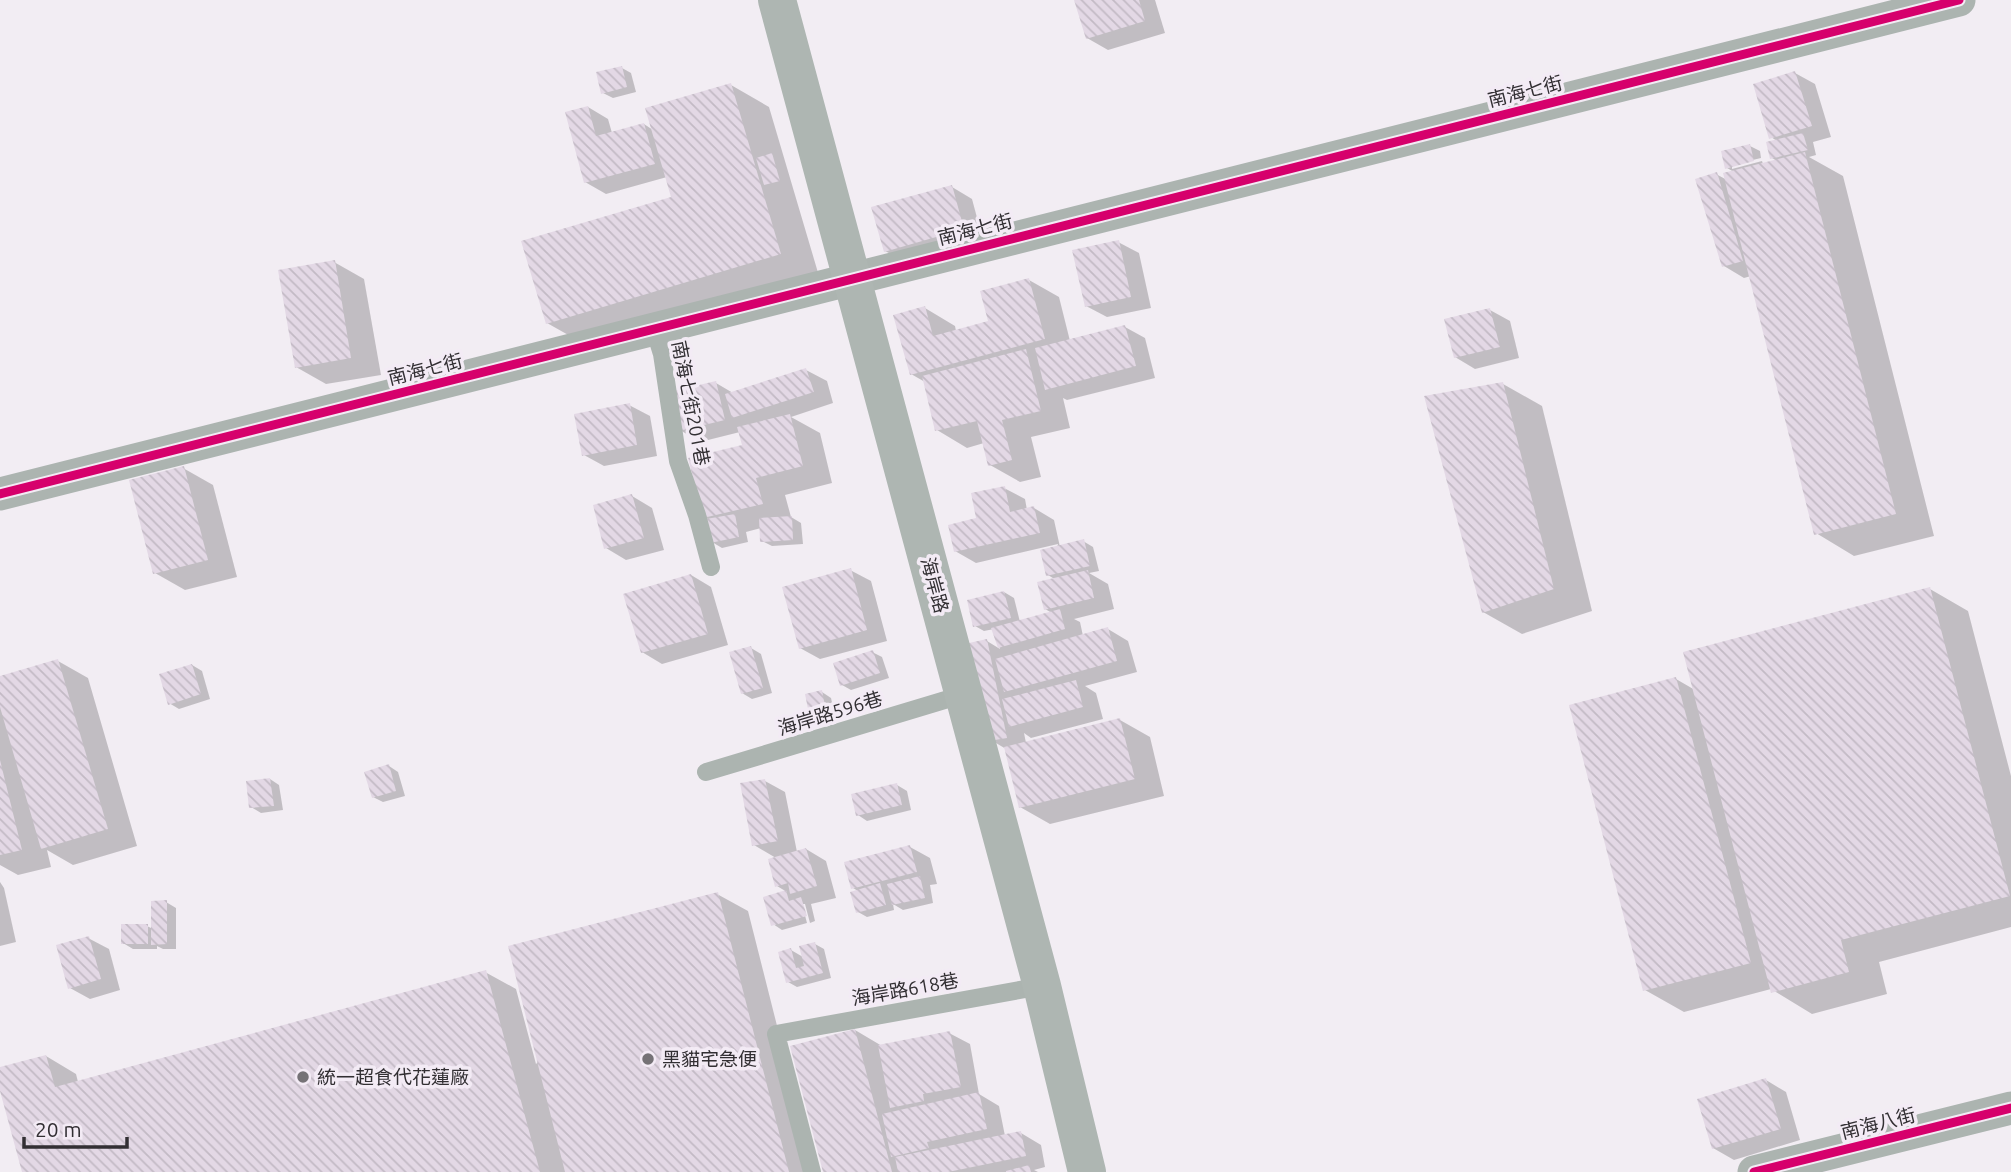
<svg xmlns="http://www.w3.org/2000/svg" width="2011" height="1172" font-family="Ubuntu,'Noto Sans TC',sans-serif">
	<defs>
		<pattern id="building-back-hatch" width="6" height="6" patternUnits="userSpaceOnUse" patternTransform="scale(1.75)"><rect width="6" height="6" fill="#e3d8e5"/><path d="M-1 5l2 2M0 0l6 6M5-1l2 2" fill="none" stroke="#c3bac5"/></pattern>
	</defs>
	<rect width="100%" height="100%" fill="#f2edf3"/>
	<g fill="#0003">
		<polygon points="1079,0 1155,0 1165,33 1108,50 1087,38"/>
		<polygon points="622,68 631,73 636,92 613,98 603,93"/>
		<polygon points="1795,73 1815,84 1831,137 1813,142 1816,155 1809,157 1843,176 1934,536 1854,556 1816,533 1751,276 1744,278 1724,266 1716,174 1727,180 1734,172 1727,168 1750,146 1760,151 1761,158 1732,165 1732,169 1762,161 1763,164 1777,161 1772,158 1777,141 1771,137"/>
		<polygon points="731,85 769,107 819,276 586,345 547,323 673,198 667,177 606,194 585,182 588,107 608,119 612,133 644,124 653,130"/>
		<polygon points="952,187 972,199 983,240 906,262 885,251"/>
		<polygon points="1118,242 1139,253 1151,308 1107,317 1086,306"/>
		<polygon points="334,262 364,279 381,375 326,384 296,367"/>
		<polygon points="1029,280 1059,297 1070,341 1125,327 1145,338 1155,378 1067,400 1063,398 1070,428 1031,437 1041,477 1020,482 990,465 984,443 967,448 937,430 925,382 911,374 925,308 955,326 956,331 990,322"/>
		<polygon points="1490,310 1510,321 1519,358 1475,369 1455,357"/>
		<polygon points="806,370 827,381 833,403 791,417 820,433 832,483 785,495 791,517 801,523 803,544 772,546 762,541 761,528 746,532 748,542 722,548 712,542 708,519 704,517 744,446 740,432 700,442 680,430 716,383 733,393"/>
		<polygon points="1503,384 1542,406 1592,611 1522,634 1483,612"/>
		<polygon points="629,405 650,416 657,456 604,466 584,455"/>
		<polygon points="183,468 213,485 237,577 185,590 155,573"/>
		<polygon points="1004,488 1025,499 1027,510 1034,508 1054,520 1060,547 1083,541 1093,547 1099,571 1089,573 1108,584 1114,609 1074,619 1080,622 1083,636 1108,629 1128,641 1137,672 1085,686 1096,693 1103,719 1031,738 1024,733 1026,743 1120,720 1150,737 1164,796 1050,824 1020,807 1006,749 991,740 987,641 1000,649 994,629 984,631 975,626 1004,592 1014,598 1020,622 1052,613 1045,609 1056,580 1048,575 1058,544 976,563 955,551"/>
		<polygon points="632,496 652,508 664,550 626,560 606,548"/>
		<polygon points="850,570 871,581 887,641 820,659 800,648"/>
		<polygon points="691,575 711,587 728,645 662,664 642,652"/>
		<polygon points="1930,589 1968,611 2011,776 2011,927 1879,962 1887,994 1812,1014 1771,989 1684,1012 1645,990 1676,679 1695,690"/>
		<polygon points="751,648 761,654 772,693 752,699 742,693"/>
		<polygon points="872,652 882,657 889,678 851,690 842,685"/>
		<polygon points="58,661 88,678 137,846 73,865 47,850 51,867 18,875 0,865 0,678"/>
		<polygon points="192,665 202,671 210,699 179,709 169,703"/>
		<polygon points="822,692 831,698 835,716 821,719 811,713"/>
		<polygon points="389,766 398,772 405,796 383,802 373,797"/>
		<polygon points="270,779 279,785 283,810 261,813 251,807"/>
		<polygon points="765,781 785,792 797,852 806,849 826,861 836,898 811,904 815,921 810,923 805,904 802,904 807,923 782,930 773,924 765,898 787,892 777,886 776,858 754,845"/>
		<polygon points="897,785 907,791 911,810 867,821 858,815"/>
		<polygon points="910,847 930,858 937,884 930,885 933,903 903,910 893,904 894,910 867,917 858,912 858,891 853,888"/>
		<polygon points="0,882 4,888 16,942 0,946"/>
		<polygon points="717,894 748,911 814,1172 24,1172 0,1084 0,1069 46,1056 76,1074 78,1082 485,972 516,989 536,1064"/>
		<polygon points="166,902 176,908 176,949 163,949 157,946 157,949 133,949 123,943 147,926 153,929"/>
		<polygon points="88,938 109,949 120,990 90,999 70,988"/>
		<polygon points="815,944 824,949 831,978 797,987 788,982 791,950 803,957"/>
		<polygon points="855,1030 882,1046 949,1033 970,1044 979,1094 999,1106 1005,1136 1021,1133 1041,1145 1045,1167 1034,1170 1038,1172 825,1172"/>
		<polygon points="1766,1080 1786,1092 1800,1140 1734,1160 1713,1148"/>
	</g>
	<g fill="url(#building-back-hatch)">
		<polygon points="1074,0 1139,0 1145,21 1086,39"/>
		<polygon points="622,66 627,87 601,94 596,72"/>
		<polygon points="1795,71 1812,126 1769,139 1753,84"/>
		<polygon points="731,83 781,254 546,324 521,241 671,197 645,108"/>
		<polygon points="588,106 596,136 644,123 655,164 584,183 565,112"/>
		<polygon points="1803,133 1808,150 1770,159 1766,142"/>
		<polygon points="1750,144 1754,161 1725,169 1721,151"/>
		<polygon points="1805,152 1896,514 1814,535 1723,173"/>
		<polygon points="772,153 780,181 764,185 756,158"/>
		<polygon points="1717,172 1743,261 1722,267 1695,179"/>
		<polygon points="952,185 964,229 884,252 871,207"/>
		<polygon points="1119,240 1131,297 1085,307 1072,250"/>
		<polygon points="335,260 351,358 295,368 278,270"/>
		<polygon points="1029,278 1045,339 910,375 893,315 925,306 933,336 988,321 980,291"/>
		<polygon points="1490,308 1500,347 1454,358 1444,319"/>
		<polygon points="1125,325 1136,366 1045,390 1035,348"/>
		<polygon points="1026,349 1041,411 1002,420 1012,460 988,466 977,421 935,431 922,376"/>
		<polygon points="806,368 814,392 732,418 725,394"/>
		<polygon points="716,381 725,420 679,431 669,392"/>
		<polygon points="1503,382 1554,589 1482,613 1424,396"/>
		<polygon points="630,403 637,445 582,456 574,414"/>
		<polygon points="790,414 803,466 756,478 763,504 703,518 688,458 742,445 737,427"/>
		<polygon points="184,466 208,560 153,574 129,480"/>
		<polygon points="1005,486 1010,512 1034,506 1040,533 954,552 948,525 976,518 971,493"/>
		<polygon points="632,494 644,538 604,549 593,505"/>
		<polygon points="735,514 739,537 710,543 706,519"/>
		<polygon points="792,516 793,540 760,542 759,518"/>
		<polygon points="1084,539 1090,566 1046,576 1040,550"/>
		<polygon points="851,568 867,630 799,649 782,587"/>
		<polygon points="1088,570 1094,598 1044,610 1037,582"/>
		<polygon points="691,574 708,634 641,653 623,594"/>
		<polygon points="1930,587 2010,896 1841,940 1849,972 1771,993 1683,652"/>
		<polygon points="1004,591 1011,618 973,627 967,600"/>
		<polygon points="1060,609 1065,629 998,648 991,628"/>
		<polygon points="1108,627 1117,661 1004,692 995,659"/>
		<polygon points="987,639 1007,738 989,741 969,643"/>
		<polygon points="751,646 763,688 741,694 729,652"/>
		<polygon points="873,650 880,673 840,686 833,663"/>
		<polygon points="58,659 108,829 41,849 0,707 0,676"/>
		<polygon points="192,664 201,694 168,705 159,674"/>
		<polygon points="1676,677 1751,963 1643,991 1569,705"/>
		<polygon points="1076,680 1083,707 1009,727 1002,699"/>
		<polygon points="822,690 826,711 809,714 805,694"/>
		<polygon points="1120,718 1135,779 1019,808 1004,747"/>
		<polygon points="0,760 22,850 0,855"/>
		<polygon points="389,764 396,791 372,798 364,772"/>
		<polygon points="270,778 274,806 249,808 246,781"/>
		<polygon points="765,779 778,841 752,846 740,783"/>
		<polygon points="897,783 902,805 856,816 851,794"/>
		<polygon points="910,845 917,872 851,889 844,862"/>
		<polygon points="806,848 817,886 790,894 788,883 775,887 768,859"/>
		<polygon points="920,876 925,898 892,905 887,884"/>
		<polygon points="880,883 886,905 856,913 850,892"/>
		<polygon points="786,890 789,901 801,897 807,916 771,926 763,897"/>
		<polygon points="718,892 789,1172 565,1172 508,946"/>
		<polygon points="167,900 167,944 151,945 151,901"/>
		<rect x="121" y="924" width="27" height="20"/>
		<polygon points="89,936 101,979 68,989 56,945"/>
		<polygon points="815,942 823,973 786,983 778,952 791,948 796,968 804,966 799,946"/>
		<polygon points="486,970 540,1172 22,1172 0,1091 0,1067 46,1055 55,1087"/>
		<polygon points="855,1029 892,1172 823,1172 790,1046"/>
		<polygon points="950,1031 961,1087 923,1094 924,1101 890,1108 878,1045"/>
		<polygon points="1766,1078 1781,1129 1712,1149 1697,1099"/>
		<polygon points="979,1092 987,1129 927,1142 929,1148 891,1157 882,1114"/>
		<polygon points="1021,1131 1026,1156 948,1172 898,1172 895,1157"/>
		<polygon points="1029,1165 1031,1172 1006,1172 1006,1171"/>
	</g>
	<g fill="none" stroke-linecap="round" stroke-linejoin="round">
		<g stroke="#acb4b0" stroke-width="18">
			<polyline points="654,328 662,354 678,461 697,515 711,567"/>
			<polyline points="706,772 965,694"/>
			<polyline points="812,1172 776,1034 1042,986"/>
		</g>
		<g stroke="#acb4b0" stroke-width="33">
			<polyline points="0,494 1959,0"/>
			<polyline points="1754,1172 2011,1108"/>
		</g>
		<polyline stroke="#aeb6b2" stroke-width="38" points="777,0 1042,986 1087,1172"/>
		<g stroke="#f3ebf5" stroke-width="13">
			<g id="cycleway">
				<polyline points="0,494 1959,0"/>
				<polyline points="1754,1172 2011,1108"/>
			</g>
		</g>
		<use href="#cycleway" stroke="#d6006c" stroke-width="9"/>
	</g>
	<g fill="#757276" stroke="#f3ebf5" stroke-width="2.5">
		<circle cx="648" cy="1059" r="7"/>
		<circle cx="303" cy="1077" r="7"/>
	</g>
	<g text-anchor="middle" stroke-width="7" stroke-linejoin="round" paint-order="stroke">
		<g font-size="19" fill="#322f33" stroke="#f3ebf5">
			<text transform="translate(1525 91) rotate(-14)" y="7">南海七街</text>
			<text transform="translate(975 229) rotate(-14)" y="7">南海七街</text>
			<text transform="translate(425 369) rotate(-14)" y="7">南海七街</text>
			<text transform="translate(691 403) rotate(79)" y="7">南海七街201巷</text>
			<text transform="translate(935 585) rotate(75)" y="7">海岸路</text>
			<text transform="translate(830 713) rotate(-17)" y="7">海岸路596巷</text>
			<text transform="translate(905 989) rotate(-10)" y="7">海岸路618巷</text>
			<text transform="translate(1878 1123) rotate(-14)" y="7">南海八街</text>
		</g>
		<g font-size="19" fill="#322f33" stroke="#f3ebf5" text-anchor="start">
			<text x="662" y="1066">黑貓宅急便</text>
			<text x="317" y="1084">統一超食代花蓮廠</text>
		</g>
	</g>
	<path d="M24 1137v10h103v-10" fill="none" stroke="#322f33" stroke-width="3.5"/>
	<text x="35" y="1137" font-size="21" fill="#322f33" stroke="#f3ebf5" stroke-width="5" paint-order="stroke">20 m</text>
</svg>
